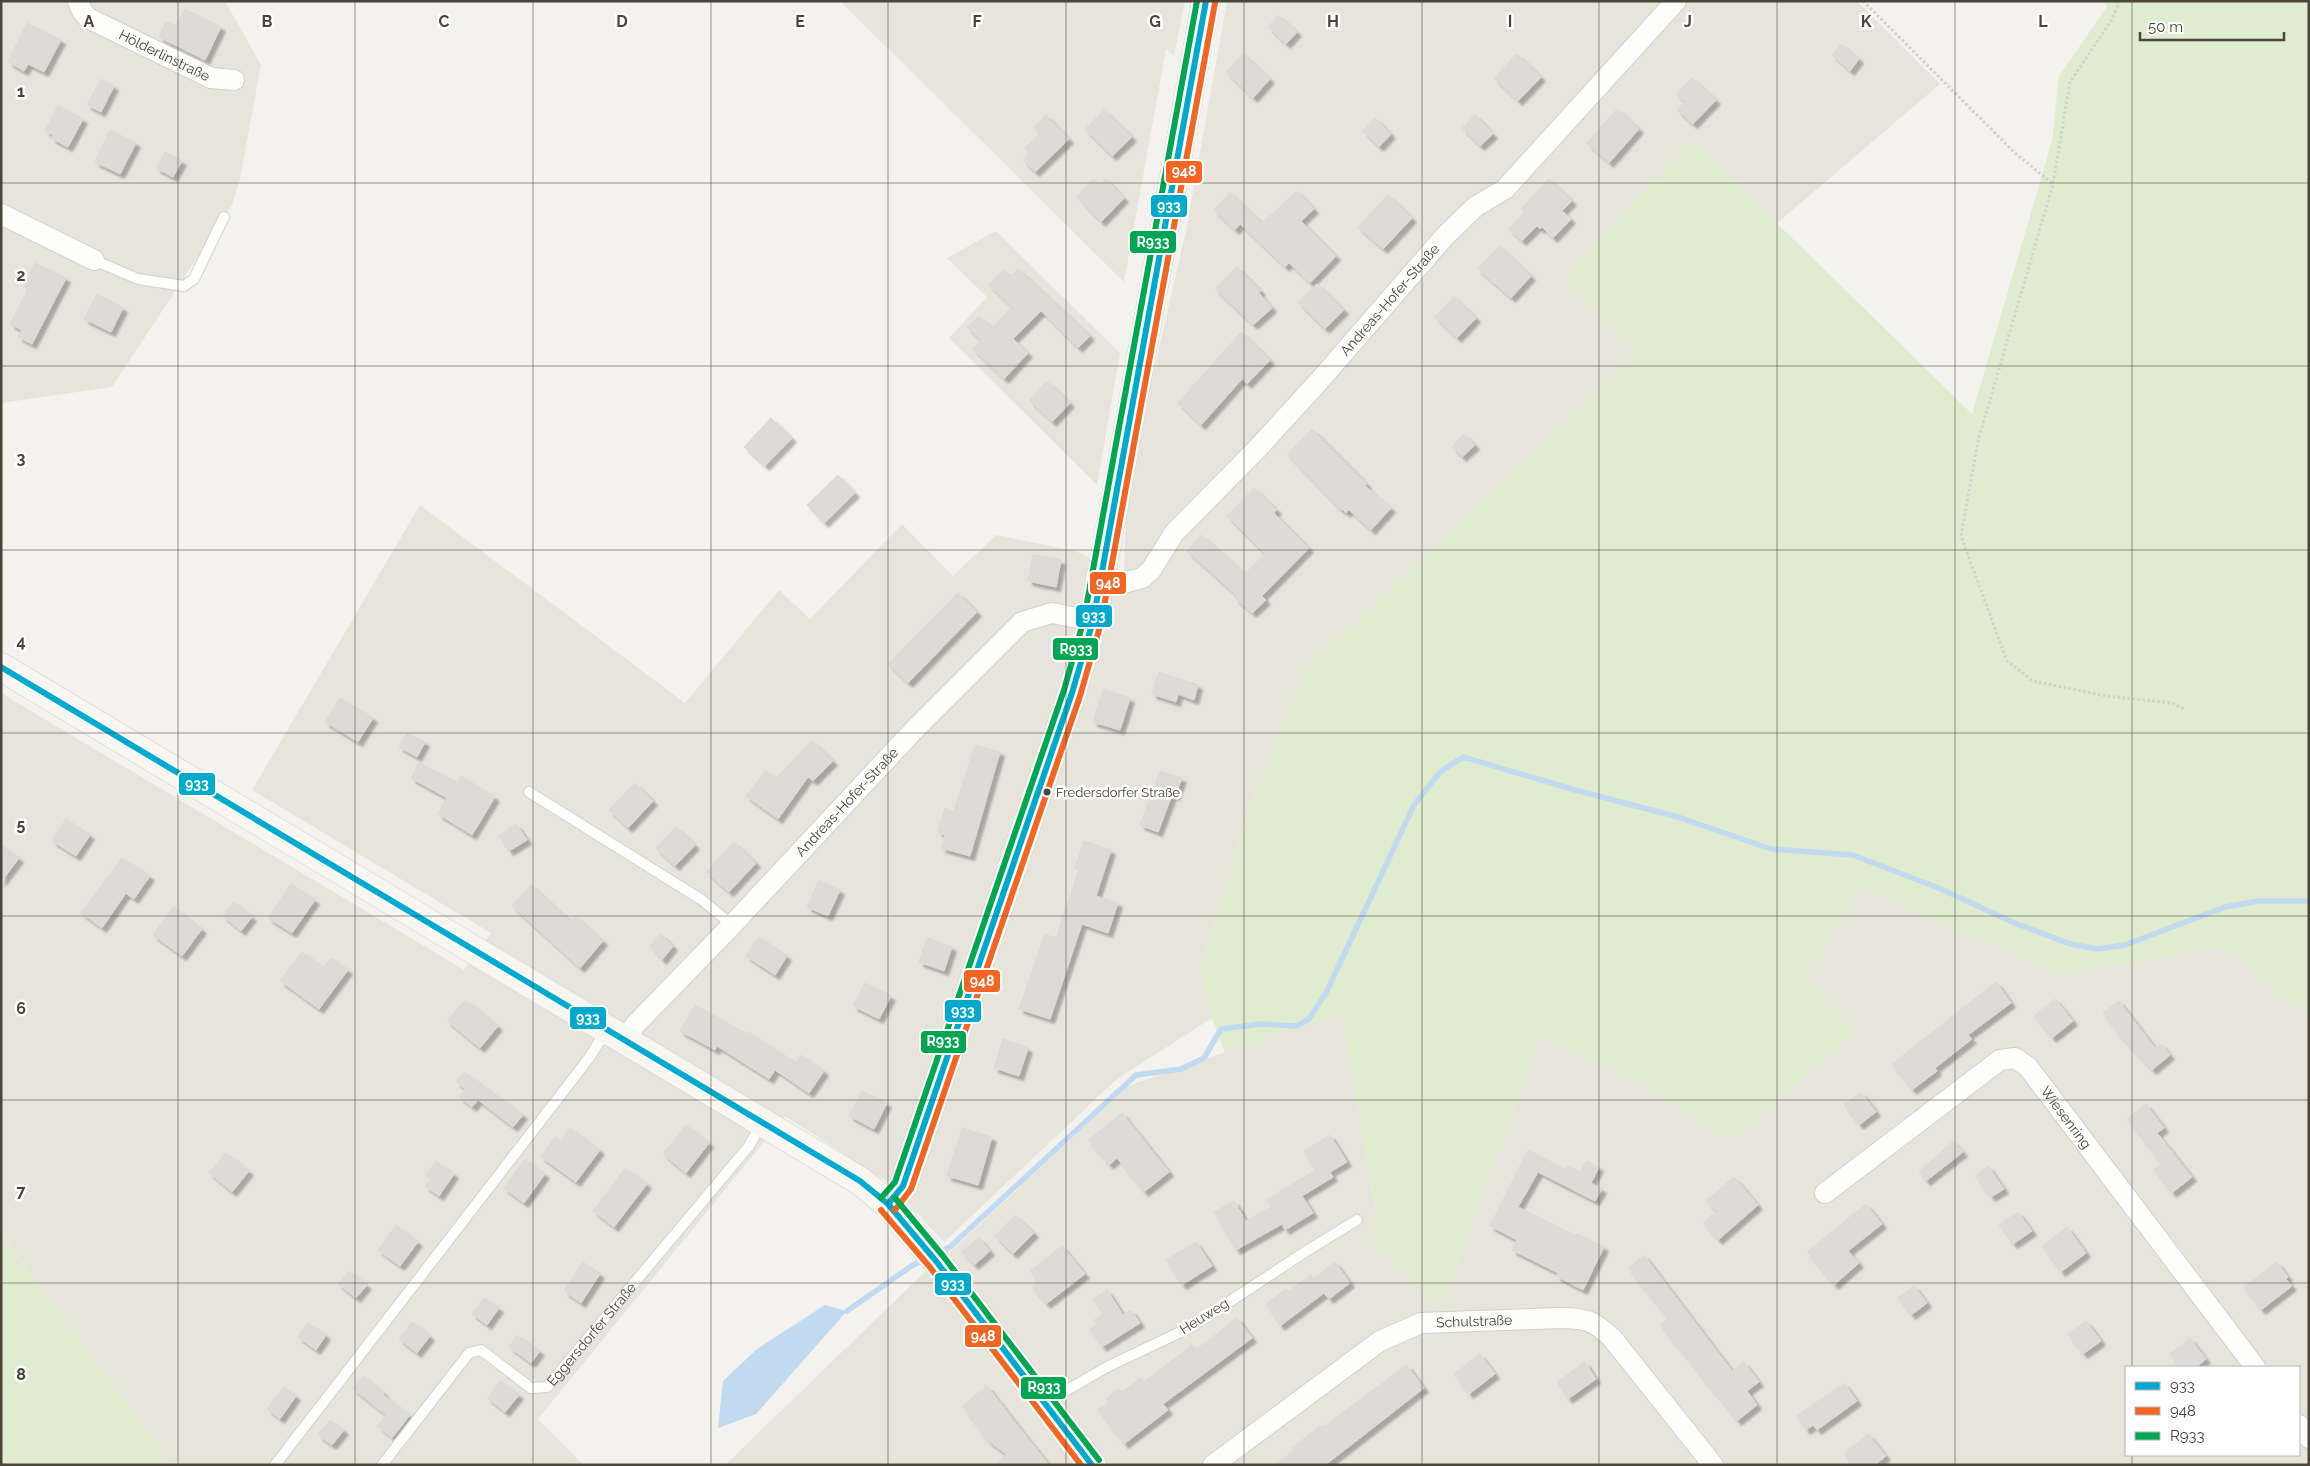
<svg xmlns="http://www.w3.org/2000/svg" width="2310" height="1466" font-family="Raleway,sans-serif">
	<defs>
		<filter id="shadow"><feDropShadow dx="4.5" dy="4.5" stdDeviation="1" flood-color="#0004"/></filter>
	</defs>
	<rect width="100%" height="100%" fill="#f3f2ee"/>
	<g fill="#e7e4dc" fill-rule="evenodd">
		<polygon points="1,1 225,1 261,65 240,179 232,205 112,387 1,403"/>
		<polygon points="840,1 1185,1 1174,56 1166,49 1124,282"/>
		<polygon points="1227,1 1857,1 1940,84 1777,223 1692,140 1640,351 1304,672 1255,792 1200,966 1212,1018 1117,1079 944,1242 886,1181 785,1116 538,1419 584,1465 171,1465 1,1233 1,693 464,970 491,933 252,790 420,505 685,703 779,590 810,619 902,524 953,576 996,535 1075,551 1124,573 1127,487 1186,231"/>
		<polygon points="996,231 1120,353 1097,485 949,338 987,297 947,258"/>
		<path d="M1862,887L2062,975L2222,946L2309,1016V1465H725L936,1261L949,1253L1128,1086L1341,1012L1377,1217L1370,1239L1441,1308L1541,1036L1631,1077L1806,976ZM2126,1367H2299V1455H2126Z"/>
	</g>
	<g fill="#dfeccf">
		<polygon points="2104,1 2309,1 2309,1016 2222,946 2062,975 1862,888 1806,976 1855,1033 1729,1141 1631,1077 1541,1036 1441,1308 1370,1239 1377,1216 1341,1013 1225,1053 1212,1018 1200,966 1255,792 1304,672 1639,351 1565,276 1692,140 1972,414 2052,141 2059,76 2107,7"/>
		<polygon points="1,1234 170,1462 171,1465 1,1465"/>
	</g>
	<polygon fill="#c1daef" points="825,1305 847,1311 756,1414 718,1428 723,1381 757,1349"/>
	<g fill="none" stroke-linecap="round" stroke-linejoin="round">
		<g stroke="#c1daef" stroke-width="5.5">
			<polyline points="939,1252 950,1247 1136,1075 1181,1069 1204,1058 1221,1029 1261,1024 1297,1026 1309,1019 1326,993 1414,805 1440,772 1463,757 1575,790 1678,817 1771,849 1853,855 1941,889 2010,921 2070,944 2097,949 2125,945 2225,907 2259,901 2309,901"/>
			<polyline points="847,1311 910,1267 924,1259"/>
		</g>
	</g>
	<g fill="#dddbd6" stroke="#dcd9d4" filter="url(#shadow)">
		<polygon points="185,9 221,27 205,60 159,37 166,22 176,26"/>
		<polygon points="1278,15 1297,32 1286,44 1268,27"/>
		<polygon points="27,23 61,40 44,72 28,64 24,71 8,62"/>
		<polygon points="1841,44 1859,59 1850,71 1832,55"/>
		<polygon points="1243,54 1270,79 1253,98 1226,72"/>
		<polygon points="1517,54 1541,77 1518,101 1494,78"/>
		<polygon points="1692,78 1716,100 1693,124 1677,110 1685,102 1676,94"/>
		<polygon points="101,79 114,86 101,112 87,105"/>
		<polygon points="58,106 83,119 68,147 51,138 53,135 45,131"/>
		<polygon points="1617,109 1639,129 1609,163 1587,143"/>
		<polygon points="1104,110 1132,137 1112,156 1085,129"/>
		<polygon points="1046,115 1069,139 1035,172 1023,160 1029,153 1025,148 1040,133 1034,127"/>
		<polygon points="1475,115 1493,134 1480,146 1462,128"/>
		<polygon points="1375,118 1391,134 1379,147 1363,131"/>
		<polygon points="110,130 136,143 120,174 95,162"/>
		<polygon points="165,152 182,161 173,177 156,168"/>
		<polygon points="1093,179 1099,184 1106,179 1124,198 1101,222 1077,197"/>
		<polygon points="1549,179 1572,201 1562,211 1571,219 1553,238 1542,227 1540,229 1537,226 1522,241 1509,229 1525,212 1521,209"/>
		<polygon points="1297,191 1314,209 1301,221 1336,256 1310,283 1289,263 1285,267 1240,224 1235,230 1214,210 1230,193 1262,223"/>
		<polygon points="1388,195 1412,218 1383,249 1358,227"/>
		<polygon points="1499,246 1531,276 1511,298 1478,269"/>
		<polygon points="35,263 66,278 32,344 18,337 22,330 10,324 28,289 23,286"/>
		<polygon points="1237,267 1261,291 1259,293 1272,308 1253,325 1215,289"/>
		<polygon points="1018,269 1090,336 1078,348 1041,311 1013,339 1028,353 1004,379 973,349 981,340 967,327 979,316 992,328 1012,307 989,285 1003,270 1010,277"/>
		<polygon points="1317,284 1344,310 1325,329 1298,302"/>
		<polygon points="97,294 123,308 111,332 84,319"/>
		<polygon points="1454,297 1476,318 1457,338 1435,317"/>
		<polygon points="1241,332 1270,360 1247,384 1242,379 1201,425 1178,403"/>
		<polygon points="1047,381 1070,403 1052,422 1029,400"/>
		<polygon points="771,418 792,438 765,466 744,447"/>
		<polygon points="1312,429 1367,484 1365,486 1391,508 1371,530 1349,510 1346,513 1342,509 1341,510 1287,454"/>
		<polygon points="1464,434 1475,445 1462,457 1452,447"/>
		<polygon points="838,475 855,493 824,523 807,505"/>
		<polygon points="1254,488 1277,510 1274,513 1309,548 1262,596 1266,600 1252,613 1234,597 1236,595 1187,551 1201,535 1245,574 1265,554 1227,516"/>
		<polygon points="1033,555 1061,560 1056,587 1028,581"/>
		<polygon points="958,593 977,612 908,683 888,664"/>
		<polygon points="1159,672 1198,685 1194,700 1178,694 1176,702 1152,694"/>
		<polygon points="1103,689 1130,698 1120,730 1093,722"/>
		<polygon points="340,698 373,718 358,742 325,722"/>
		<polygon points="407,733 425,742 417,757 399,747"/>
		<polygon points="812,741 833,761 813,781 808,777 778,819 746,796 765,771 776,778"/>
		<polygon points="975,745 1000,752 970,856 941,848 945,835 938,832 945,808 954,811"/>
		<polygon points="419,763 457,782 461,776 495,797 472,835 438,814 447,798 411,778"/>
		<polygon points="1160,771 1182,778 1175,796 1172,795 1158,832 1140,825"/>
		<polygon points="635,783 653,801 628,828 609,810"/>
		<polygon points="66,819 90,835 76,856 52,841"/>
		<polygon points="516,824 527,840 509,851 499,836"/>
		<polygon points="676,827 695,845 675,866 656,848"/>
		<polygon points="1084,841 1111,850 1096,896 1118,903 1108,933 1082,924 1050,1019 1019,1009 1045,934 1056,938 1079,869 1075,868"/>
		<polygon points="734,842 756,863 729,892 706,872"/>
		<polygon points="1,845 19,858 1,882"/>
		<polygon points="122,858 150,876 134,899 126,893 102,928 81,913"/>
		<polygon points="819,880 840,890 828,916 807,907"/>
		<polygon points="291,884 315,900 292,933 268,918"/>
		<polygon points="531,885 570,921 575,916 603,941 580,968 512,906"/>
		<polygon points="234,902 252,917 241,931 223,916"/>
		<polygon points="173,907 202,929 182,956 153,935"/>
		<polygon points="661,934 673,946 662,960 650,946"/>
		<polygon points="759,937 787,956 775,975 746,956"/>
		<polygon points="927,938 952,947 944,971 919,962"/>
		<polygon points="302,952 323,967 331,958 348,970 319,1009 280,981"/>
		<polygon points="1996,982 2011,1003 1968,1035 1972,1039 1935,1068 1937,1071 1912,1090 1892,1064"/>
		<polygon points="865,983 891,996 879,1019 853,1006"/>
		<polygon points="2055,999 2073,1021 2052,1038 2034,1016"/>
		<polygon points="465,1000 498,1026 480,1048 447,1021"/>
		<polygon points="2119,1001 2155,1048 2161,1044 2170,1055 2152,1070 2123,1039 2103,1013"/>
		<polygon points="695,1005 747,1034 748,1032 796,1063 801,1055 824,1071 809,1093 775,1070 769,1079 717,1046 715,1050 680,1031"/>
		<polygon points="1003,1039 1028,1048 1019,1076 994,1068"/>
		<polygon points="464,1072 523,1115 513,1127 478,1100 472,1107 459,1097 465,1089 456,1082"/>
		<polygon points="862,1091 887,1103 874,1129 849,1116"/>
		<polygon points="1861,1092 1876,1112 1859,1125 1844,1105"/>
		<polygon points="2146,1104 2164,1128 2157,1133 2192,1177 2172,1193 2154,1170 2162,1164 2127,1119"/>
		<polygon points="1122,1113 1169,1172 1144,1192 1117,1158 1109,1165 1088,1140"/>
		<polygon points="686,1125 709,1143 686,1173 663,1154"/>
		<polygon points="570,1128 600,1150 576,1182 541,1157 555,1137 561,1141"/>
		<polygon points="962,1128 992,1137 978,1185 947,1176"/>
		<polygon points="1330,1135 1347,1162 1330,1172 1333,1177 1302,1196 1313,1213 1285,1230 1282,1224 1236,1250 1214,1212 1234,1201 1246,1221 1271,1207 1267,1200 1315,1170 1304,1151"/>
		<polygon points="1953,1141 1963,1152 1926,1181 1919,1172"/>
		<polygon points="1528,1150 1566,1170 1568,1166 1580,1172 1586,1161 1599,1167 1591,1183 1602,1189 1595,1201 1538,1172 1518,1207 1576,1236 1577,1234 1604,1247 1583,1290 1556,1276 1558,1273 1512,1250 1517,1240 1490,1226"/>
		<polygon points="226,1153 249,1171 232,1192 209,1173"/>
		<polygon points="525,1159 545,1174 524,1203 504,1188"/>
		<polygon points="436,1161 454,1174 439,1196 425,1186 431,1179 426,1175"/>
		<polygon points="1988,1166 2004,1189 1991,1197 1975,1176"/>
		<polygon points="625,1168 647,1184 614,1227 593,1211"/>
		<polygon points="1734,1177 1758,1205 1718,1240 1703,1223 1716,1212 1706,1201"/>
		<polygon points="1866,1204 1882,1224 1848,1251 1859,1263 1834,1285 1807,1252"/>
		<polygon points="2018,1212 2032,1231 2013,1244 1999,1225"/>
		<polygon points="1015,1215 1034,1233 1013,1254 995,1236"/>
		<polygon points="396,1225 418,1242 400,1266 378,1250"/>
		<polygon points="2067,1227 2086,1253 2061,1272 2042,1246"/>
		<polygon points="979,1238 990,1251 974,1265 962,1252"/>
		<polygon points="1196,1242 1212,1266 1182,1285 1166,1260"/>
		<polygon points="1062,1246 1085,1274 1046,1304 1032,1287 1038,1282 1030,1271"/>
		<polygon points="1644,1255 1732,1371 1744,1362 1759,1382 1747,1391 1757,1405 1737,1421 1660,1325 1668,1319 1628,1268"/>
		<polygon points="583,1262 600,1274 581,1303 564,1291"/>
		<polygon points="1335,1262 1350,1283 1329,1299 1324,1293 1280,1326 1266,1304 1286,1289 1288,1292 1311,1275 1313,1279"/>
		<polygon points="2277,1262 2288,1277 2286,1279 2292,1286 2261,1310 2244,1287"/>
		<polygon points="349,1271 367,1285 356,1298 338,1284"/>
		<polygon points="1914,1286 1927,1303 1911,1315 1898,1298"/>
		<polygon points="1107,1290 1123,1315 1131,1310 1140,1323 1102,1347 1090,1329 1097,1325 1094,1320 1104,1314 1093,1299"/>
		<polygon points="484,1298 499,1308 487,1325 472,1314"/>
		<polygon points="1237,1318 1252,1338 1163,1404 1168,1410 1124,1444 1098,1410 1109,1402 1106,1399 1119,1389 1122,1392 1141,1378 1144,1382 1192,1345 1196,1350"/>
		<polygon points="2086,1321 2101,1341 2083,1354 2068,1334"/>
		<polygon points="412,1322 430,1336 417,1353 399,1339"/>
		<polygon points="308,1323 326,1335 316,1350 298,1337"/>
		<polygon points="517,1335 540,1351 531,1363 509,1347"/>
		<polygon points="2190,1338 2206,1359 2196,1367 2180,1367 2170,1354"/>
		<polygon points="1480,1354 1495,1374 1469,1394 1454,1374"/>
		<polygon points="1585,1362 1596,1379 1568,1399 1557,1382"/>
		<polygon points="1407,1365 1424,1388 1342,1452 1325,1465 1275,1465 1294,1450 1292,1448 1307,1436 1322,1425 1323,1427"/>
		<polygon points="363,1376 384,1393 383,1395 410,1415 392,1438 378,1426 386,1415 353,1389"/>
		<polygon points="501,1381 519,1395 505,1412 487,1398"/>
		<polygon points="1844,1383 1857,1401 1817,1430 1813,1425 1806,1430 1797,1416"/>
		<polygon points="987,1386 1022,1431 1049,1465 996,1465 1006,1454 988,1441 962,1406"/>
		<polygon points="284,1387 296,1396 280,1419 267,1409"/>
		<polygon points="330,1420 344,1430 332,1445 318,1435"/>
		<polygon points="1868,1434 1886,1456 1875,1465 1853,1465 1844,1454"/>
	</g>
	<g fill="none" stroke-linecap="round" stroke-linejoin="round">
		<g stroke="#d1d0cb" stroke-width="12">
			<g id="lane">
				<polyline points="94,260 138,279 184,286 194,279 224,217"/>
				<polyline points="529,792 702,900 732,925"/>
				<polyline points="1048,1404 1062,1393 1107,1367 1191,1327 1308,1250 1357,1220"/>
				<polyline points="275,1465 589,1058 607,1030"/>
				<path id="s1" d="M382,1465L469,1353L481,1350L531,1388L547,1387L749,1146L762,1123"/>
			</g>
		</g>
		<g stroke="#d1d0cb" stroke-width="22">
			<g id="street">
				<path id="s2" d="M78,1L82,11L88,18L211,78L234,80"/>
				<polyline points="1,214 94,260"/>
				<path id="s3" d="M1101,579L1127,582L1142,578L1151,570L1175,532L1257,449L1320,380L1445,236L1475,207L1505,189L1676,1"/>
				<path id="s4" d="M626,1040L635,1025L732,925L914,730L1022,622L1052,613L1093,621"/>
				<path id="s5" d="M1825,1193L2000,1060L2015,1058L2028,1067L2255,1367"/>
				<polyline points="2299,1425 2309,1438"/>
				<path id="s6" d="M1213,1465L1380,1341L1421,1323L1560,1318C1586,1318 1593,1320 1612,1338L1713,1465"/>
			</g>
		</g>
		<g stroke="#d2cfc5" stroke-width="29">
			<g id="secondary">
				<polyline points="1,667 860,1181 888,1204 936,1261 1092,1465"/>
				<polyline points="888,1204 903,1186 1072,693 1093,621 1206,1"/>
			</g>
		</g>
		<g stroke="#d3d2cc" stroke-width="3" stroke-dasharray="2.5 2.5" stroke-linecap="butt">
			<polyline points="1863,1 2014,152 2053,184"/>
			<polyline points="2117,1 2118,6 2111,21 2070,82 2053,184 1978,441 1961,536 2007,661 2033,681 2106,696 2172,703 2184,709"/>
		</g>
		<use href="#lane" stroke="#fdfdfc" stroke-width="10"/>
		<use href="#street" stroke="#fdfdfc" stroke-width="20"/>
		<use href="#secondary" stroke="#f7f6f1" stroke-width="28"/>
		<g stroke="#fff" stroke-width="10">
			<g id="bus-1">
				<polyline points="1,667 860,1181 888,1204 936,1261 1092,1465"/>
				<polyline points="888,1204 903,1186 1072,693 1093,621 1206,1"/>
			</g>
		</g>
		<g stroke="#fff" stroke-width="10">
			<g id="bus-2">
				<polyline points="881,1210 929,1266 1081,1465"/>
				<polyline points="895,1210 911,1189 1080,696 1101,623 1215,3"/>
			</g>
		</g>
		<g stroke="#fff" stroke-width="10">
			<g id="bus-3">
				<polyline points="881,1198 895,1182 1064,690 1084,619 1197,1"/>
				<polyline points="895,1198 943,1256 1099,1460"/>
			</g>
		</g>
		<use href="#bus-1" stroke="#00a9ce" stroke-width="6"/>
		<use href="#bus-2" stroke="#f26522" stroke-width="6"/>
		<use href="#bus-3" stroke="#00a651" stroke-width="6"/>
	</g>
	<path fill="none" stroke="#4a4439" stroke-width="1" stroke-opacity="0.55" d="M178,1V1465M355,1V1465M533,1V1465M711,1V1465M888,1V1465M1066,1V1465M1244,1V1465M1422,1V1465M1599,1V1465M1777,1V1465M1955,1V1465M2132,1V1367M1,183H2309M1,366H2309M1,550H2309M1,733H2309M1,916H2309M1,1100H2309M1,1283H2309M2132,1455V1465"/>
	<circle fill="#4a4439" stroke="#fff" stroke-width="2" cx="1047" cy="792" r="4.5"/>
	<g text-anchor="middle" stroke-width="5" stroke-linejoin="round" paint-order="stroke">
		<g font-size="13" fill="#4a4439" stroke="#fff" text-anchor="start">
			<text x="1056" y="797">Fredersdorfer Straße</text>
		</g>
		<g font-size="14" fill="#4a4439" stroke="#fff">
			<text dy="5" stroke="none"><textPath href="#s2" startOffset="105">Hölderlinstraße</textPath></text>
			<text dy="5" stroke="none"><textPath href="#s3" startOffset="415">Andreas-Hofer-Straße</textPath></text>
			<text dy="5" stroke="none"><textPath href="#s4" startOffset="325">Andreas-Hofer-Straße</textPath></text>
			<text dy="5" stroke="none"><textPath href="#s5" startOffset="314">Wiesenring</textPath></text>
			<text transform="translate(1204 1316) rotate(-32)" y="5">Heuweg</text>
			<text dy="5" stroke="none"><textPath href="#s6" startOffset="306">Schulstraße</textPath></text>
			<text dy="5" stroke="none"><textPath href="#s1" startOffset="302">Eggersdorfer Straße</textPath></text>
		</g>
	</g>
	<g font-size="16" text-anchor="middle" font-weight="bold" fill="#4a4439" stroke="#fff" stroke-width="5" stroke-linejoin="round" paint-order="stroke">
		<text x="89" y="27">A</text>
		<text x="267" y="27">B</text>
		<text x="444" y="27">C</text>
		<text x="622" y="27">D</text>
		<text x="800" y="27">E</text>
		<text x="977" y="27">F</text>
		<text x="1155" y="27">G</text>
		<text x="1333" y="27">H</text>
		<text x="1510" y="27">I</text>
		<text x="1688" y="27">J</text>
		<text x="1866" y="27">K</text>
		<text x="2043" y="27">L</text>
		<text x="21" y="97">1</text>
		<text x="21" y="281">2</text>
		<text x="21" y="464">3</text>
		<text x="21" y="647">4</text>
		<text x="21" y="830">5</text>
		<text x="21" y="1014">6</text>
		<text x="21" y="1197">7</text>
		<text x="21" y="1380">8</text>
	</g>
	<g stroke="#fff" stroke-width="2">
		<rect x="1165" y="160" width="38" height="24" rx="5" fill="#f26522"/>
		<rect x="1150" y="194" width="38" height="24" rx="5" fill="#00a9ce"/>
		<rect x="1129" y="230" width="48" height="24" rx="5" fill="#00a651"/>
		<rect x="1089" y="571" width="38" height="24" rx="5" fill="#f26522"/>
		<rect x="1075" y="604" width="38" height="24" rx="5" fill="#00a9ce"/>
		<rect x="1052" y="637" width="47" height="24" rx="5" fill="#00a651"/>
		<rect x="178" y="772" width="38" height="24" rx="5" fill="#00a9ce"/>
		<rect x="963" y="969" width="38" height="24" rx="5" fill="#f26522"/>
		<rect x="944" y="999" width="38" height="24" rx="5" fill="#00a9ce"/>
		<rect x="569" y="1006" width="38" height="24" rx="5" fill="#00a9ce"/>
		<rect x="920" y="1030" width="47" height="24" rx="5" fill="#00a651"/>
		<rect x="934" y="1272" width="38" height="24" rx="5" fill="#00a9ce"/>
		<rect x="964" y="1324" width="38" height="24" rx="5" fill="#f26522"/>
		<rect x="1020" y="1376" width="47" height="24" rx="5" fill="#00a651"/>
	</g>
	<g font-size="14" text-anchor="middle" font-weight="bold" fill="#fff">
		<text x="1184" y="176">948</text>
		<text x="1169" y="211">933</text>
		<text x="1153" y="247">R933</text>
		<text x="1108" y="588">948</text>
		<text x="1094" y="621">933</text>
		<text x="1076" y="654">R933</text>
		<text x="197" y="789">933</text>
		<text x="982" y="986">948</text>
		<text x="963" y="1016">933</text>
		<text x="588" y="1023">933</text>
		<text x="943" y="1046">R933</text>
		<text x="953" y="1289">933</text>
		<text x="983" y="1341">948</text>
		<text x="1044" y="1392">R933</text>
	</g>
	<rect width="2310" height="1466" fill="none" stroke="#4a4439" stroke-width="5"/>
	<rect x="2125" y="1366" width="175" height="90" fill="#ffffff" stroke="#b7b4b0"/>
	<rect x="2135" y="1382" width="25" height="8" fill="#00a9ce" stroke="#b7b4b0"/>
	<text x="2170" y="1391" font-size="15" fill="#4a4439">933</text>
	<rect x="2135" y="1407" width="25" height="8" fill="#f26522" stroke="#b7b4b0"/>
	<text x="2170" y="1416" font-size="15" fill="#4a4439">948</text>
	<rect x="2135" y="1432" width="25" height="8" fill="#00a651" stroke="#b7b4b0"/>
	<text x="2170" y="1441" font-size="15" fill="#4a4439">R933</text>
	<path d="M2140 32v8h144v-8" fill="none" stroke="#4a4439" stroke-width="2.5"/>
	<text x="2148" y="32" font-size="15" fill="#4a4439" stroke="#ffffff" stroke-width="4" paint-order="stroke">50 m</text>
</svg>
